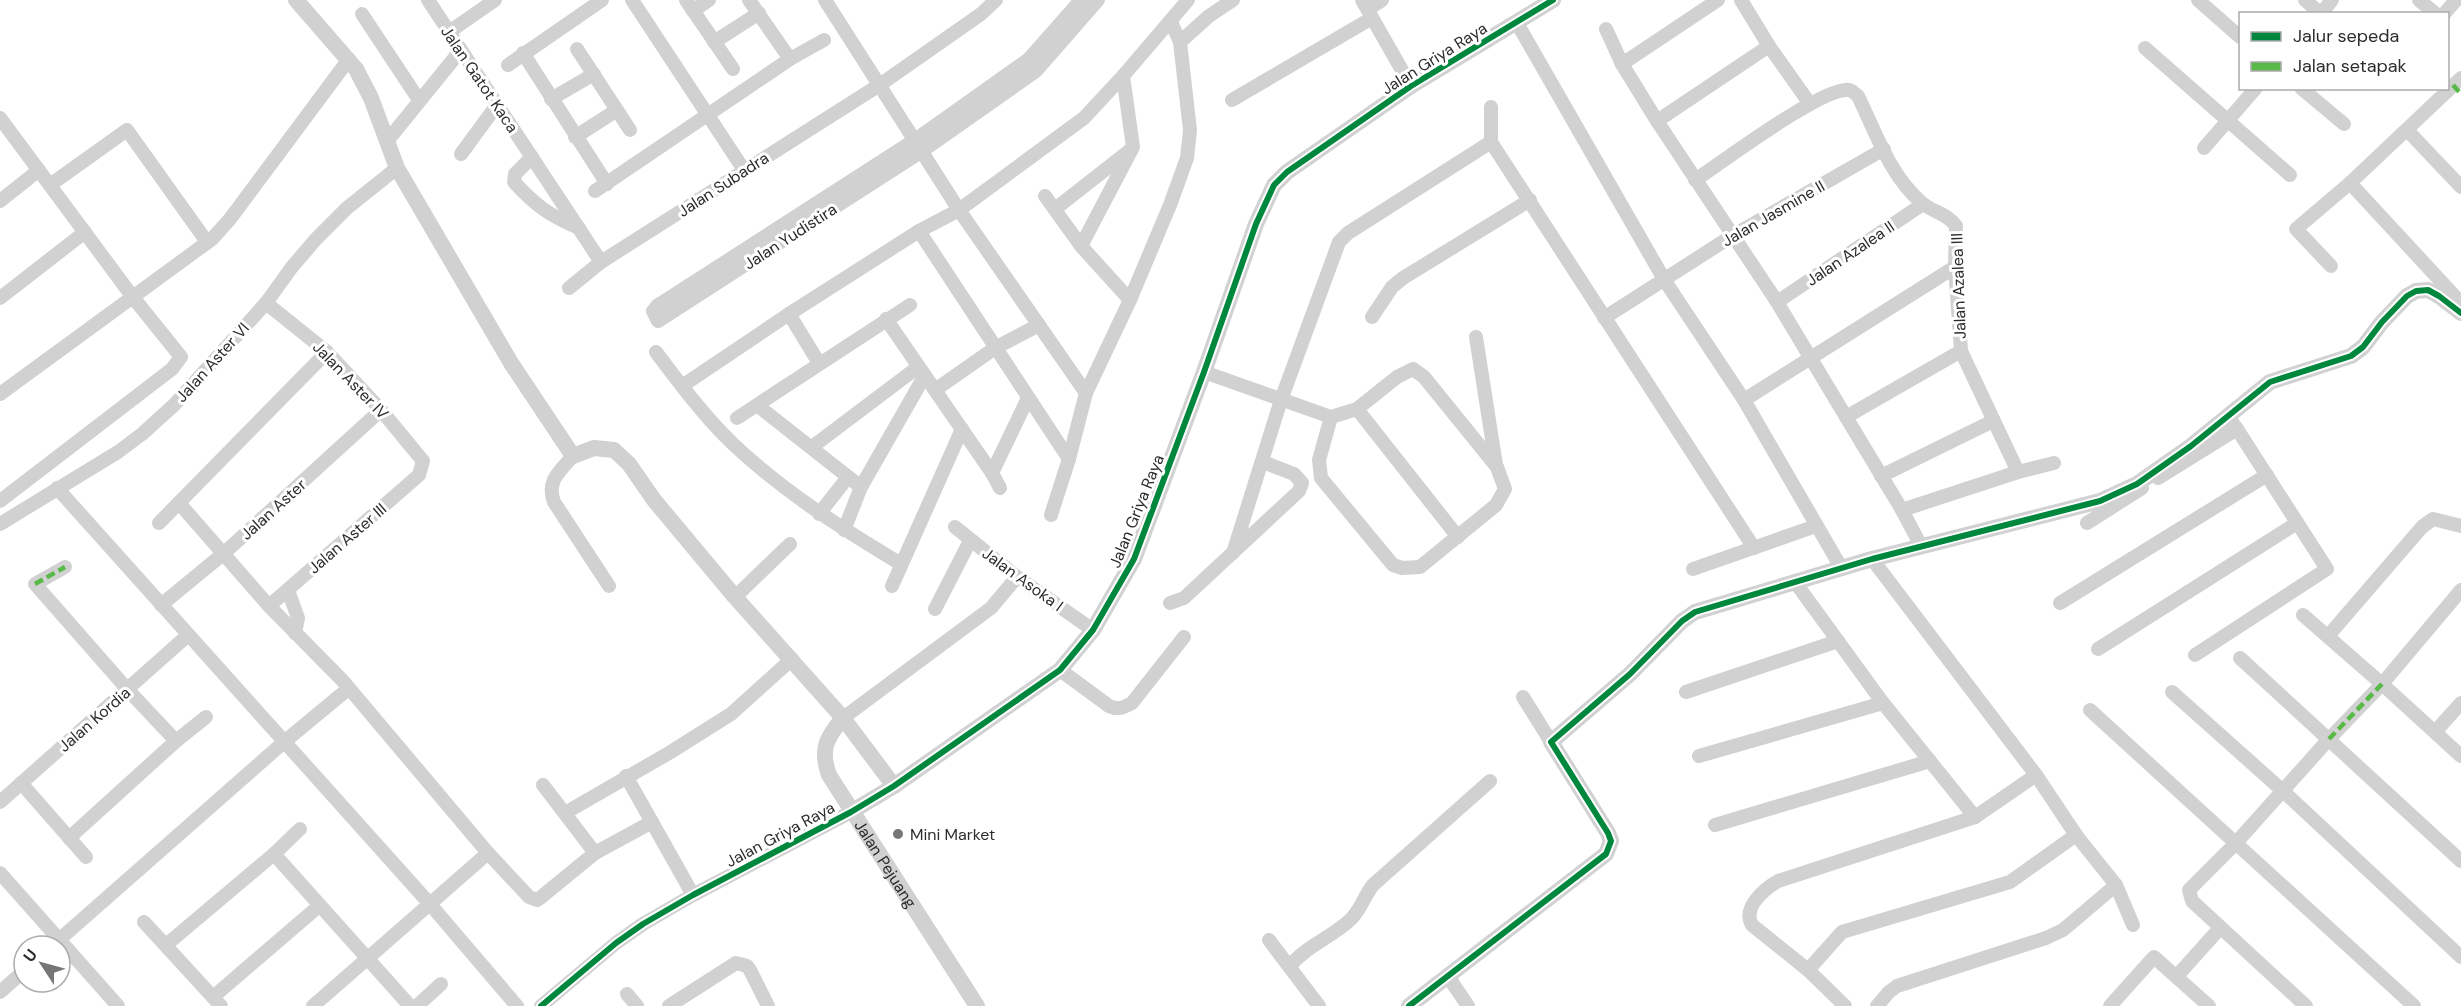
<svg xmlns="http://www.w3.org/2000/svg" width="2461" height="1006" font-family="'DM Sans',sans-serif">
	<rect width="100%" height="100%" fill="#fff"/>
	<g fill="none" stroke-linecap="round" stroke-linejoin="round">
		<g stroke="#d1d1d1" stroke-width="14">
			<polyline points="428,0 601,262"/>
			<polyline points="632,0 744,170"/>
			<polyline points="686,0 733,69"/>
			<polyline points="749,0 790,59"/>
			<polyline points="825,0 959,210 1086,393"/>
			<polyline points="1081,0 1029,59 915,140 657,306 653,311 658,321 922,151 1036,71 1098,0"/>
			<polyline points="1362,0 1411,86"/>
			<polyline points="1741,0 1769,46 1810,104"/>
			<polyline points="2198,0 2240,37"/>
			<polyline points="2305,0 2321,14"/>
			<polyline points="2419,0 2436,14"/>
			<polyline points="1368,9 1382,0"/>
			<polyline points="693,11 709,0"/>
			<polyline points="362,14 419,100"/>
			<polyline points="2321,14 2332,0"/>
			<polyline points="2444,14 2456,0"/>
			<polyline points="1517,23 1665,281 1744,400 1842,569"/>
			<polyline points="1606,29 1622,64 1657,121 1777,302 1902,510 1921,546"/>
			<polyline points="449,32 495,0"/>
			<polyline points="714,42 759,13"/>
			<polyline points="1180,42 1209,16 1233,0"/>
			<polyline points="2145,48 2290,175"/>
			<polyline points="577,49 630,130"/>
			<polyline points="523,53 607,184"/>
			<polyline points="1622,64 1718,0"/>
			<polyline points="508,65 602,0"/>
			<polyline points="2301,88 2344,124"/>
			<polyline points="551,99 594,74"/>
			<polyline points="1232,100 1372,18"/>
			<polyline points="1491,107 1491,142 1754,548"/>
			<polyline points="0,118 132,296 181,357 172,369 0,501"/>
			<polyline points="1657,121 1769,46"/>
			<polyline points="2407,130 2461,187"/>
			<polyline points="575,137 617,110"/>
			<polyline points="388,140 461,50"/>
			<polyline points="2204,148 2256,88"/>
			<polyline points="461,154 497,105"/>
			<path d="M532,157L515,174L514,182C535,205 550,216 579,228"/>
			<path d="M1695,180C1724,161 1817,91 1846,90C1851,89 1854,93 1858,96C1876,133 1890,176 1922,203C1933,212 1948,214 1956,226L1955,267L1961,351L2018,472"/>
			<polyline points="2350,183 2461,303"/>
			<polyline points="50,185 127,130 207,242"/>
			<polyline points="595,191 790,59 824,40"/>
			<polyline points="1045,196 1081,246 1130,300"/>
			<polyline points="0,201 39,170"/>
			<polyline points="1055,209 1129,151"/>
			<polyline points="919,231 1069,459"/>
			<polyline points="1081,246 1133,147 1123,76"/>
			<polyline points="2331,266 2296,229 2350,183 2461,78"/>
			<polyline points="569,288 601,262 881,84 981,14 996,0"/>
			<polyline points="0,298 85,232"/>
			<polyline points="1777,302 1923,204"/>
			<polyline points="266,303 327,352 381,410 423,461 419,475 269,606"/>
			<polyline points="789,314 819,363"/>
			<polyline points="1372,317 1392,287 1403,278 1530,200"/>
			<polyline points="1604,318 1732,236 1884,149"/>
			<polyline points="886,319 992,473"/>
			<polyline points="1476,337 1496,465"/>
			<path d="M656,352C680,384 704,416 733,444C784,492 841,528 901,564"/>
			<polyline points="1204,372 1331,417 1357,409 1397,377 1413,369 1424,377 1497,467 1505,489 1496,505 1420,567 1402,568 1393,565 1321,478 1319,460 1331,417"/>
			<polyline points="682,386 789,314 919,231 959,210 1084,118 1123,76 1188,0"/>
			<polyline points="935,390 995,348 1039,325"/>
			<polyline points="0,394 212,239 230,219 349,59"/>
			<polyline points="1744,400 1955,267"/>
			<polyline points="758,406 861,487"/>
			<polyline points="1357,409 1458,537"/>
			<polyline points="1846,417 1961,351"/>
			<polyline points="737,418 910,305"/>
			<polyline points="812,447 918,367"/>
			<path d="M573,456C560,471 546,481 554,502L609,586"/>
			<polyline points="1881,476 1993,421"/>
			<polyline points="2158,478 2237,429 2232,422"/>
			<polyline points="57,488 429,903 517,1006"/>
			<polyline points="1000,488 992,473 1028,398"/>
			<polyline points="179,503 269,606 343,681 488,853 529,897 537,900 540,898 595,853 652,822"/>
			<polyline points="1902,510 2018,472 2054,463"/>
			<polyline points="819,514 848,477"/>
			<polyline points="1051,515 1069,459 1086,393 1130,300 1170,205 1187,158 1190,130 1180,42 1171,22"/>
			<polyline points="159,523 327,352"/>
			<polyline points="2087,523 2142,488"/>
			<polyline points="0,524 118,452 142,434 174,405 266,303 292,267 316,239 347,208 397,168"/>
			<polyline points="955,527 1017,577 1093,630"/>
			<polyline points="844,530 861,487 925,375"/>
			<polyline points="1233,553 1281,400 1339,242 1348,233 1491,142"/>
			<polyline points="1872,559 2036,775 2076,835 2116,885 2133,925"/>
			<polyline points="65,567 35,584 128,690 176,741"/>
			<polyline points="1693,569 1816,526"/>
			<polyline points="1795,582 1883,703 1975,817"/>
			<polyline points="892,586 962,429"/>
			<polyline points="288,590 298,618 295,633"/>
			<polyline points="735,597 790,544"/>
			<polyline points="1170,603 1184,598 1299,491 1302,483 1294,474 1263,462"/>
			<polyline points="2060,603 2267,475"/>
			<polyline points="161,605 223,554 381,410"/>
			<polyline points="935,609 970,541"/>
			<polyline points="2303,615 2382,684 2461,756"/>
			<polyline points="2328,636 2422,527 2433,519 2461,526"/>
			<polyline points="2098,649 2297,523"/>
			<polyline points="2195,655 2327,569 2237,429"/>
			<polyline points="2240,658 2461,861"/>
			<path d="M1060,670L1109,706C1118,710 1123,708 1132,703L1184,637"/>
			<polyline points="1686,692 1838,641"/>
			<polyline points="2172,692 2283,791 2461,957"/>
			<polyline points="1523,697 1551,742"/>
			<polyline points="2090,710 2414,1006"/>
			<polyline points="843,718 991,608 1017,577"/>
			<polyline points="2435,732 2461,703"/>
			<polyline points="1699,756 1883,703"/>
			<polyline points="626,776 693,895"/>
			<polyline points="21,783 86,857"/>
			<polyline points="543,785 595,853"/>
			<polyline points="0,802 187,636"/>
			<polyline points="565,813 669,753 731,714 792,659"/>
			<polyline points="1715,825 1930,761"/>
			<polyline points="69,838 176,741 206,717"/>
			<polyline points="274,854 410,1006"/>
			<polyline points="0,873 118,1006"/>
			<polyline points="144,922 221,1006"/>
			<polyline points="1269,940 1319,1006"/>
			<polyline points="166,945 274,854 300,829"/>
			<polyline points="52,946 284,742 348,689"/>
			<path d="M1290,966C1305,947 1332,937 1350,920C1361,910 1364,896 1373,885L1490,781"/>
			<polyline points="1808,970 1842,932 2010,882 2076,835"/>
			<polyline points="2177,976 2220,928"/>
			<polyline points="1449,978 1468,1006"/>
			<polyline points="0,992 24,971"/>
			<polyline points="627,994 637,1006"/>
			<polyline points="213,997 319,906"/>
			<polyline points="313,1006 488,853"/>
			<polyline points="417,1006 441,984"/>
			<polyline points="541,1006 616,943 643,924 693,895 851,812"/>
			<polyline points="669,1006 736,963 747,966 750,970 768,1006"/>
			<path d="M1845,1006L1808,970L1752,925C1742,908 1764,889 1778,881L1975,817L2036,775"/>
			<polyline points="1877,1006 1889,992 1897,986 2046,938 2063,930 2116,885"/>
			<polyline points="2110,1006 2154,957 2209,1006"/>
			<polyline points="2306,1006 2192,901 2189,890 2235,844 2329,739 2382,684 2461,590"/>
		</g>
		<g stroke="#d1d1d1" stroke-width="16">
			<polyline points="296,0 356,69 371,98 397,168 511,363 573,456 594,448 614,450 629,464 654,500 735,597 843,718 894,786"/>
			<path id="s1" d="M843,718C826,738 820,750 829,775L977,1006"/>
			<polyline points="851,812 894,786 1060,670 1093,630 1134,559 1204,372 1256,224 1274,185 1287,172 1411,86 1553,0"/>
			<polyline points="1409,1006 1606,854 1611,841 1608,833 1551,742 1630,674 1682,621 1695,612 1872,559 2100,501 2137,484 2191,446 2270,382 2351,356 2363,347 2382,322 2407,296 2416,291 2428,290 2439,296 2461,313"/>
		</g>
		<g stroke="#58b947" stroke-width="4.5" stroke-dasharray="9 4.5" stroke-linecap="butt">
			<polyline points="2453,85 2461,94"/>
			<polyline points="35,584 65,567"/>
			<polyline points="2329,739 2382,684"/>
		</g>
		<g stroke="#fff" stroke-width="10">
			<g id="cycleway">
				<polyline points="541,1006 616,943 643,924 693,895 851,812 894,786 1060,670 1093,630 1134,559 1204,372 1256,224 1274,185 1287,172 1411,86 1553,0"/>
				<polyline points="1409,1006 1606,854 1611,841 1608,833 1551,742 1630,674 1682,621 1695,612 1872,559 2100,501 2137,484 2191,446 2270,382 2351,356 2363,347 2382,322 2407,296 2416,291 2428,290 2439,296 2461,313"/>
			</g>
		</g>
		<use href="#cycleway" stroke="#00873e" stroke-width="6"/>
	</g>
	<circle fill="#767676" stroke="#fff" stroke-width="2" cx="898" cy="834" r="6"/>
	<g text-anchor="middle" stroke-width="6" stroke-linejoin="round" paint-order="stroke">
		<g font-size="16" fill="#2c2c2c" stroke="#fff">
			<text transform="translate(1434 58) rotate(-32)" y="6">Jalan Griya Raya</text>
			<text transform="translate(480 79) rotate(56)" y="6">Jalan Gatot Kaca</text>
			<text transform="translate(723 184) rotate(-33)" y="6">Jalan Subadra</text>
			<text transform="translate(1773 213) rotate(-30)" y="6">Jalan Jasmine II</text>
			<text transform="translate(790 236) rotate(-33)" y="6">Jalan Yudistira</text>
			<text transform="translate(1850 253) rotate(-34)" y="6">Jalan Azalea II</text>
			<text transform="translate(1958 286) rotate(-92)" y="6">Jalan Azalea III</text>
			<text transform="translate(212 362) rotate(-48)" y="6">Jalan Aster VI</text>
			<text transform="translate(351 380) rotate(46)" y="6">Jalan Aster IV</text>
			<text transform="translate(273 509) rotate(-42)" y="6">Jalan Aster</text>
			<text transform="translate(1136 511) rotate(-68)" y="6">Jalan Griya Raya</text>
			<text transform="translate(347 538) rotate(-41)" y="6">Jalan Aster III</text>
			<text transform="translate(1023 579) rotate(36)" y="6">Jalan Asoka I</text>
			<text transform="translate(94 719) rotate(-41)" y="6">Jalan Kordia</text>
			<text transform="translate(780 834) rotate(-28)" y="6">Jalan Griya Raya</text>
			<text dy="6" stroke="none"><textPath href="#s1" startOffset="168">Jalan Pejuang</textPath></text>
		</g>
		<g font-size="16" fill="#2c2c2c" stroke="#fff" text-anchor="start">
			<text x="910" y="840">Mini Market</text>
		</g>
	</g>
	<rect x="2239" y="12" width="210" height="78" fill="#ffffff" stroke="#ababab" stroke-width="1.5"/>
	<rect x="2251" y="32" width="30" height="9" fill="#00873e" stroke="#ababab" stroke-width="1.5"/>
	<text x="2293" y="42" font-size="18" fill="#2c2c2c">Jalur sepeda</text>
	<rect x="2251" y="62" width="30" height="9" fill="#58b947" stroke="#ababab" stroke-width="1.5"/>
	<text x="2293" y="72" font-size="18" fill="#2c2c2c">Jalan setapak</text>
	<g transform="translate(42 964) rotate(306)"><circle r="28" fill="#ffffff" stroke="#ababab" stroke-width="1.5"/>
	<path d="M0-4.5L10 22L0 15L-10 22Z" fill="#767676"/>
	<text y="-9" font-size="16" font-weight="bold" text-anchor="middle" fill="#2c2c2c">U</text>
	</g>
</svg>
